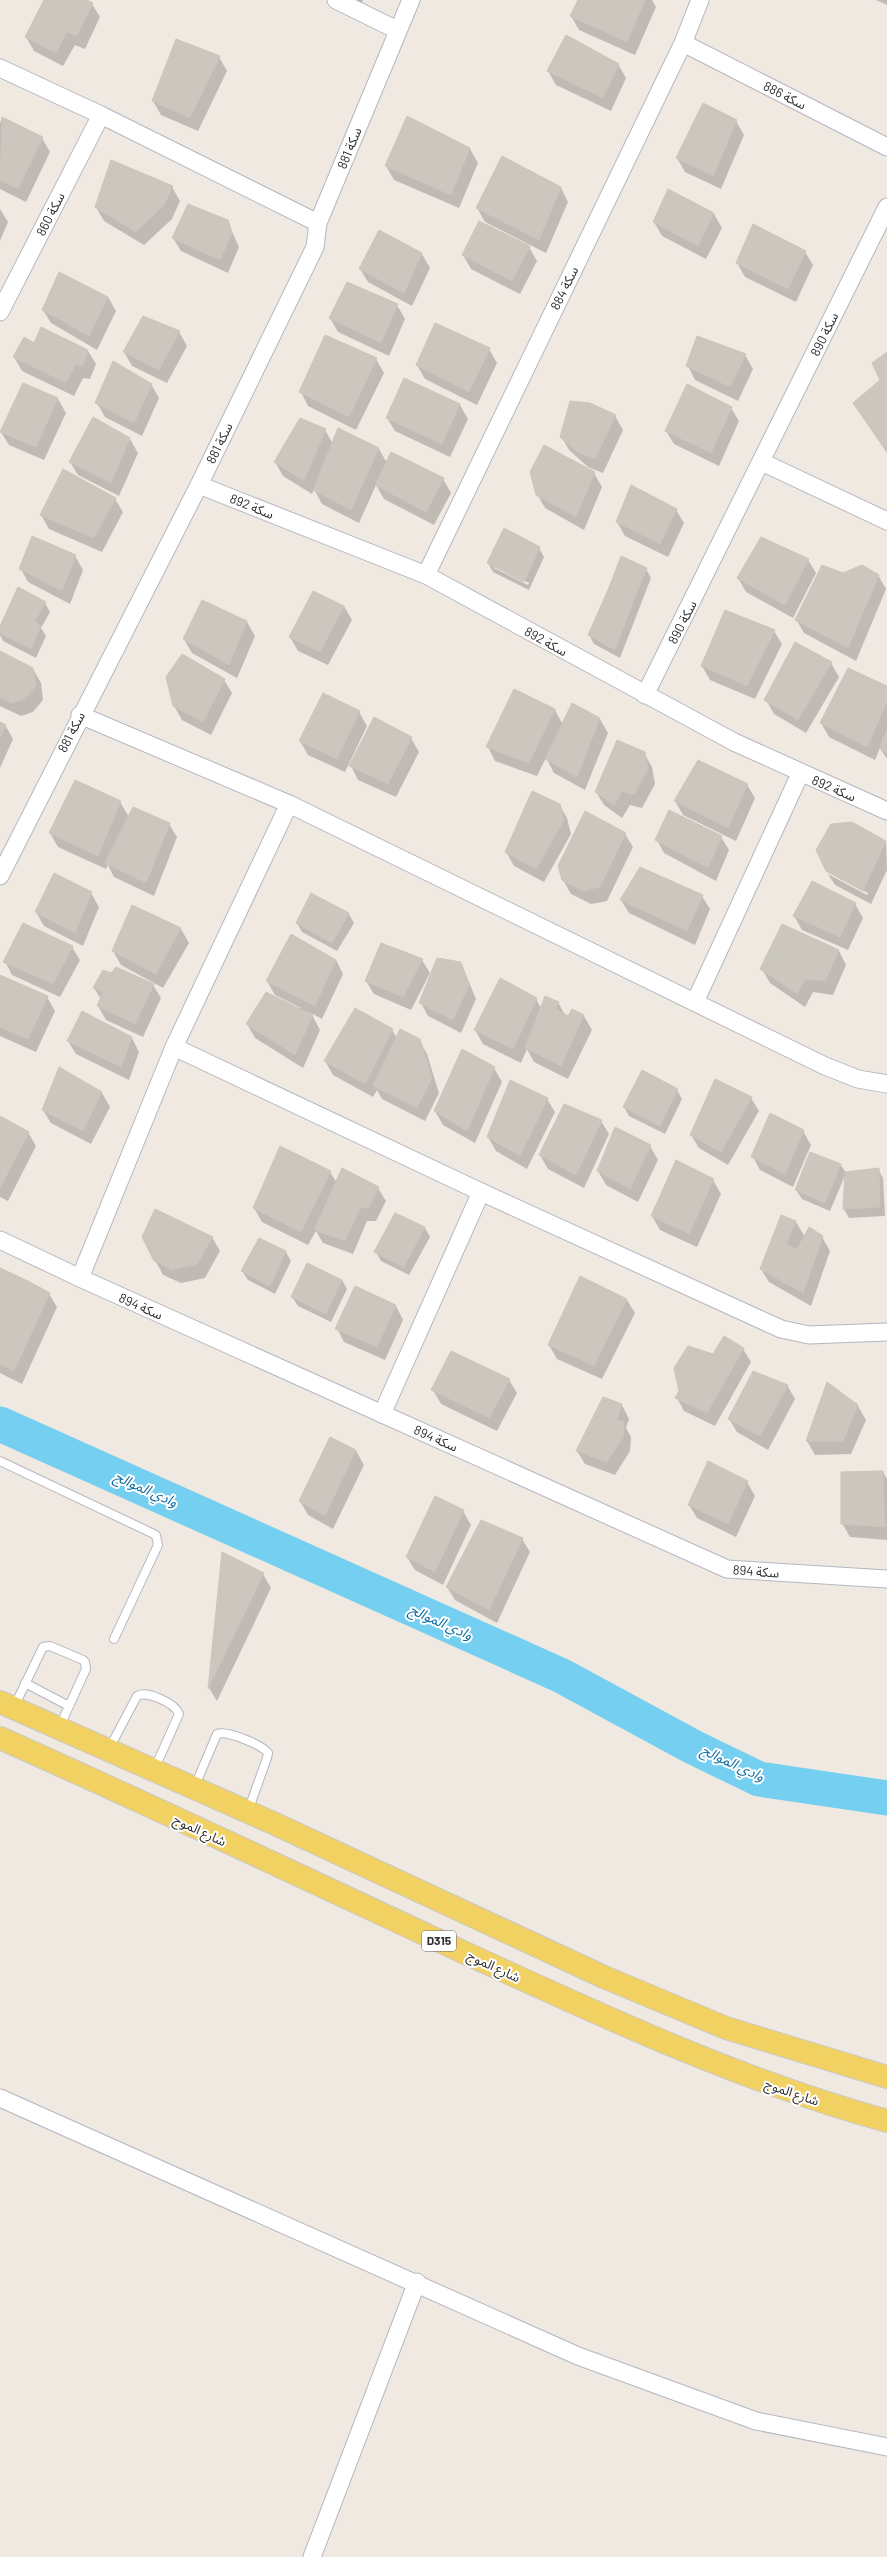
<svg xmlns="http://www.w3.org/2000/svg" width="887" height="2557" font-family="Barlow,'Noto Sans Arabic',sans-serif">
	<rect width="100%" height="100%" fill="#efe9e1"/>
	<g fill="#0003" fill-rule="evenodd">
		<polygon points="45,0 85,0 92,4 100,17 85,49 75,45 63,66 34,51 26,37"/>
		<polygon points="348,0 363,0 361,5"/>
		<polygon points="579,0 652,0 656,7 635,55 579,30 571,16"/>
		<polygon points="876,0 887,0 887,5"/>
		<polygon points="219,57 227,71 198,131 161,115 153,101"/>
		<polygon points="618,64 626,78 611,111 556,85 548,71"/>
		<polygon points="407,117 470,149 478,163 459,208 394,180 386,166"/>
		<polygon points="2,118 42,138 50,152 26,202 0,189 0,123"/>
		<polygon points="736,121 744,135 721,189 685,172 677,158"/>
		<polygon points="172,187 180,201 172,219 144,245 104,221 96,207"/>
		<polygon points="561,188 568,202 546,253 485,222 477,208"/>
		<polygon points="668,190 714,214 722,228 706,259 662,236 654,222"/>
		<polygon points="0,209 8,222 0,241"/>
		<polygon points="227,221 239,247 228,273 181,251 173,238"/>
		<polygon points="379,232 422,254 430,268 412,306 368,282 360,269"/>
		<polygon points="529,247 537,261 520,294 471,269 463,255"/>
		<polygon points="805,252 813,265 796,302 745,277 737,263"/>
		<polygon points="108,297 116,311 97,350 51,323 43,310"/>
		<polygon points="397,305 405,319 389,356 338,332 330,318"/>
		<polygon points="179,332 187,346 167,383 132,366 124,352"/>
		<polygon points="34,344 88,351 96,364 90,379 83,378 74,396 22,371 14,357"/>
		<polygon points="489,349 497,363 477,405 425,379 417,365"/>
		<polygon points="887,353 887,453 854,403 881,380"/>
		<polygon points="745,355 753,369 738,401 695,380 688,366"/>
		<polygon points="376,359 384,373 356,430 308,406 301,392"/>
		<polygon points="404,379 460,405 468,419 450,457 395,431 387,418"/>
		<polygon points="24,384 58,399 66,413 44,460 9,445 1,432"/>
		<polygon points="151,384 159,398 142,436 105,417 97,403"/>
		<polygon points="731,408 739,421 719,466 674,444 666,431"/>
		<polygon points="615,416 623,430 603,473 588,467 569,450 561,436"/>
		<polygon points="325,430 333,444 339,430 379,449 387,463 443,479 451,493 434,525 384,499 376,485 359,523 322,504 314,489 312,494 283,476 275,462"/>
		<polygon points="130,439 138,453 119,496 78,475 70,462"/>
		<polygon points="594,473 602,487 584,530 545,508 537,494"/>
		<polygon points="115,499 123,512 102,552 49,529 41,515"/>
		<polygon points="676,510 684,523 668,557 625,536 617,522"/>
		<path d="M539,548L544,557L529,590L493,572L488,563ZM494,565L529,583L528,585L494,568Z"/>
		<polygon points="75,556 83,570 70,604 28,582 21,569"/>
		<polygon points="621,558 646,569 651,578 620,658 594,644 589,635"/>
		<polygon points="808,560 816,573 793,618 746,592 738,578"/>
		<polygon points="878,575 886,589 856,661 804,633 796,619"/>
		<polygon points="202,601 247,622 255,636 237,678 192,653 184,639"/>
		<polygon points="45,603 50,612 41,628 46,636 36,658 3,641 0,635 0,628"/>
		<polygon points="344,606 352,620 328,665 298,651 290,637"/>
		<polygon points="774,631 782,644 755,699 710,680 702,666"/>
		<polygon points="0,652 33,669 41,683 43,700 33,712 21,716 0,706"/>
		<polygon points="831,663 839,677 806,733 774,714 766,700"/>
		<polygon points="224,680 232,693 211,735 182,720 174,706"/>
		<polygon points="887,687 887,759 880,748 875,760 829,737 821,723"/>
		<polygon points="514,690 555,710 563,725 572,705 600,719 608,733 585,790 554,773 546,758 537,776 495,761 488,747"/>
		<polygon points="323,694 359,712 367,726 345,772 308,755 300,741"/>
		<polygon points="0,723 5,725 13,739 0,768"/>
		<polygon points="411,738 419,752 396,797 358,780 351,766"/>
		<polygon points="644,753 652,767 655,784 642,808 630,805 622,818 604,805 596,792"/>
		<polygon points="698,761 747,785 755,798 736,841 683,815 675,801"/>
		<polygon points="120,802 129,817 169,824 177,837 154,896 114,877 108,865 106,869 58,847 50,833"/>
		<polygon points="559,804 567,818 571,834 544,882 514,866 506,852"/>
		<polygon points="625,834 633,847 607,901 591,904 571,894 563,880"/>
		<polygon points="721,837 729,850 716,881 664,853 657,840"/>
		<polygon points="886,841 887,870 871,904 835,885 828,874 867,895 868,893 826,871"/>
		<polygon points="91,893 99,907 83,946 44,926 36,912"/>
		<polygon points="311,895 349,914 354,923 337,951 302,932 297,923"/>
		<polygon points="702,896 710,909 695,945 629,913 621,900"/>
		<polygon points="855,904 863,918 848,950 802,930 794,916"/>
		<polygon points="132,906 181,929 189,943 163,988 121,965 113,951"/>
		<polygon points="72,947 80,960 60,997 12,975 5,961"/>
		<polygon points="839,951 846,965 833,995 813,992 805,1007 770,983 762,969"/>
		<polygon points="336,960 343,974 322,1019 311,1013 320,1030 303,1068 255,1038 247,1024 301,1008 275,995 267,981"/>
		<polygon points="422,960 430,973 411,1010 374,994 366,981"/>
		<polygon points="461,963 476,999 461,1033 428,1016 421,1003"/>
		<polygon points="0,976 47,997 55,1011 36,1052 0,1036"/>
		<polygon points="153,985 161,998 143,1037 106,1020 98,1006 101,999 94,988"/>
		<polygon points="536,999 541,1008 558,1002 566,1017 584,1016 592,1030 568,1079 534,1062 527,1049 521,1063 483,1044 475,1030"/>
		<polygon points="392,1030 397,1038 419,1040 427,1054 439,1093 425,1121 382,1099 377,1090 373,1097 333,1075 325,1061"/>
		<polygon points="132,1038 139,1052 129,1080 76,1054 68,1041"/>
		<polygon points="494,1068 502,1082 475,1143 443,1125 435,1111"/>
		<polygon points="59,1069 102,1093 110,1107 91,1144 51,1123 43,1110"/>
		<polygon points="677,1090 682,1099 665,1134 629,1116 624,1107"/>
		<polygon points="751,1098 759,1111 728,1165 699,1148 691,1135"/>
		<polygon points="547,1099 555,1112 527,1169 496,1151 488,1137"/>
		<polygon points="0,1117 28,1132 36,1146 8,1201 0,1197"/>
		<polygon points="601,1121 609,1134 584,1188 548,1169 540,1155"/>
		<polygon points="803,1131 811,1145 793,1187 760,1170 753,1157"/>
		<polygon points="650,1146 658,1160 638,1202 606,1185 598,1171"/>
		<polygon points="840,1164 846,1173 830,1211 802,1199 796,1190"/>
		<polygon points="878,1169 883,1178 885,1216 849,1218 844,1209"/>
		<polygon points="330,1172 337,1183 378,1188 386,1201 376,1221 367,1221 353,1254 323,1243 316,1231 308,1245 262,1222 254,1208"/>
		<polygon points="713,1180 721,1194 697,1247 660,1230 652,1216"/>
		<polygon points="781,1216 796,1222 805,1237 822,1237 830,1251 811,1306 769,1282 761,1269"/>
		<polygon points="425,1228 430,1237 409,1275 381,1261 376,1252"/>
		<polygon points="212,1237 220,1251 205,1278 181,1283 163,1275 155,1260"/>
		<polygon points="286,1252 291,1261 275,1294 248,1280 242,1271"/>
		<polygon points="0,1270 49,1294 57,1307 22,1384 0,1373"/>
		<polygon points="342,1280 347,1289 331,1322 298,1306 292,1297"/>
		<polygon points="627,1300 635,1313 602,1379 557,1359 549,1345"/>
		<polygon points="396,1306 403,1320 385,1360 344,1342 337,1328"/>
		<polygon points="743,1349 751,1362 715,1426 684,1411 677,1398"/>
		<polygon points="509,1380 517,1393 497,1431 441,1404 433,1390"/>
		<polygon points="828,1383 858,1406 866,1420 851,1454 815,1455 807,1441"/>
		<polygon points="787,1385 795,1399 768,1450 737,1432 729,1419"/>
		<polygon points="622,1405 629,1419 626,1428 631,1437 630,1451 615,1475 585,1464 577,1451"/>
		<polygon points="330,1438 356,1451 364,1465 333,1529 308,1515 300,1501"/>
		<polygon points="883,1472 887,1479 887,1540 850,1537 842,1523"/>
		<polygon points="747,1482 755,1496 736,1537 697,1518 689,1505"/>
		<polygon points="463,1511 471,1525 443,1585 415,1570 407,1557"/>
		<polygon points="522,1539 530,1552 497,1623 455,1600 447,1587"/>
		<polygon points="222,1553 263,1574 271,1588 217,1701 209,1688"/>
	</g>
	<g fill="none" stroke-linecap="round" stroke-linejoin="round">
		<polyline stroke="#75cff0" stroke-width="35" points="0,1424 562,1676 693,1747 759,1779 887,1798"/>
	</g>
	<g fill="#cbc7bf" stroke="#cbc5ba">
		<polygon points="44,0 87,0 93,3 77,36 67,32 56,53 25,37"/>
		<polygon points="578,0 645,0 627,42 570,16"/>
		<polygon points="566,35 619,64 603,98 547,71"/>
		<polygon points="176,39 220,56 190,118 152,101"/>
		<polygon points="703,103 737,120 713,176 676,158"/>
		<polygon points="407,116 470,148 451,195 385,166"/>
		<polygon points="2,117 43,137 18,189 0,180"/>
		<polygon points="502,156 561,187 539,240 476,208"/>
		<polygon points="111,160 173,186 164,205 136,232 95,207"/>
		<polygon points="668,189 714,213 698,246 653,222"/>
		<polygon points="188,204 228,220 232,233 220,260 172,238"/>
		<polygon points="479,221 530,246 512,281 462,255"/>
		<polygon points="753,224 806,251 788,289 736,263"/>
		<polygon points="379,230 422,253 404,293 359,269"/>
		<polygon points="59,272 108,297 89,336 42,310"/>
		<polygon points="347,282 398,304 381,343 329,318"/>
		<polygon points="143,316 180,331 159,370 123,352"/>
		<polygon points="435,323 490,348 469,392 416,365"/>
		<polygon points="41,327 88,350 83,365 75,365 66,383 13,357 24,337 34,343"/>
		<polygon points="325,335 377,358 349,417 299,392"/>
		<polygon points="697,336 746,354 730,387 686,366"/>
		<polygon points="887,352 887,452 853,403 880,380 872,363"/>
		<polygon points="113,361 152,384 134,423 95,403"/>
		<polygon points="404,378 460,404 442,444 386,418"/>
		<polygon points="23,383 58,398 36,447 0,432"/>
		<polygon points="687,384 732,407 711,453 665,431"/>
		<polygon points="570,401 590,403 616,415 595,459 579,453 560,437"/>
		<polygon points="93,417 130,438 111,483 69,462"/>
		<polygon points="300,418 326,429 304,481 274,462"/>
		<polygon points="338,428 379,448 351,510 313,490"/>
		<polygon points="544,445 595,472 576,517 536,495 530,472"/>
		<polygon points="391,452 444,478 426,512 375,485"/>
		<polygon points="63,469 116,498 94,538 40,515"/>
		<polygon points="631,485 677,509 660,544 616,522"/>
		<polygon points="504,528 540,547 524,582 487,563"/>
		<polygon points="32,536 76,555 62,591 19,569"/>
		<polygon points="761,537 809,559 785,605 737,578"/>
		<polygon points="621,556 647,568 633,602 609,588"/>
		<polygon points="822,565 843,573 862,565 879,575 848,648 795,620"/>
		<polygon points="18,587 46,602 35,621 41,626 31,649 0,633 0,626"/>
		<polygon points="609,588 633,602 615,650 588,635"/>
		<polygon points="313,591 344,606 320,652 289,637"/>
		<polygon points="202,600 247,621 229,665 183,639"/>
		<polygon points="725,610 775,630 747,686 701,666"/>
		<polygon points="795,642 832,662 798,720 764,700"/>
		<polygon points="0,651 33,668 36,686 25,699 12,703 0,697"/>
		<polygon points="182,654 225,679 203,722 173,706 166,677"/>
		<polygon points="848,668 887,686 887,702 867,747 820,723"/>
		<polygon points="514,689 555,709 529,763 486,747"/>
		<polygon points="323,693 360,711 337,759 299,741"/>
		<polygon points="572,703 600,718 577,777 545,759"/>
		<polygon points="374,717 412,737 388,784 349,766"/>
		<polygon points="0,722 6,725 0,738"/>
		<polygon points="887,730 887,753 879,748"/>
		<polygon points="617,740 645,752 648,769 634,795 622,791 614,805 595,792"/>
		<polygon points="698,760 748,784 728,828 674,801"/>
		<polygon points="75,780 121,801 98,856 49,833"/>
		<polygon points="532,791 560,804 564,820 536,869 505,852"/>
		<polygon points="133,807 170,823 146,883 105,863"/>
		<polygon points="669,810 722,836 708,868 655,840"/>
		<polygon points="585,811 626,833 600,887 583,891 562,880 558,866"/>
		<polygon points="852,822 886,841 863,891 826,871 816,850 831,824"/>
		<polygon points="640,867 703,895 687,931 620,900"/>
		<polygon points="54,873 92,892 75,933 35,912"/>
		<polygon points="812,881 856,903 840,937 793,916"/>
		<polygon points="311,893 349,913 332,943 296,923"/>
		<polygon points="132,905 181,928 156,974 112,951"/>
		<polygon points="23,923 73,946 53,984 3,962"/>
		<polygon points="782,924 839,950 825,981 805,979 797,994 760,969"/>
		<polygon points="291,934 336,960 315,1006 266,981"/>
		<polygon points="381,943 423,959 403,997 365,981"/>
		<polygon points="437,958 461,962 469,985 453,1020 419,1003"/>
		<polygon points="116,967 154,984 135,1024 97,1006 103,992 93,988 103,970 111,973"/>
		<polygon points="0,975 48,996 28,1039 0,1027"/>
		<polygon points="500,978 537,998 513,1049 474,1030"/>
		<polygon points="266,992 313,1015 295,1055 246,1024"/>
		<polygon points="545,996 559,1002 556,1009 568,1016 572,1009 584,1015 561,1066 525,1048"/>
		<polygon points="355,1008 393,1029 365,1084 324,1061"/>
		<polygon points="82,1011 132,1037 121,1067 67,1041"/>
		<polygon points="400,1029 420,1039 432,1078 417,1108 373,1086"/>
		<polygon points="462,1049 495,1067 467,1131 434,1111"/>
		<polygon points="59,1067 102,1092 83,1131 42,1110"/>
		<polygon points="642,1070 678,1089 660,1126 623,1107"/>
		<polygon points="715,1079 752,1097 721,1152 690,1135"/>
		<polygon points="510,1080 548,1098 520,1156 487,1137"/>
		<polygon points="564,1104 602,1120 576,1175 539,1155"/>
		<polygon points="770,1113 804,1130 785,1174 751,1157"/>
		<polygon points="0,1116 29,1132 0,1188"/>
		<polygon points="615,1127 651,1145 630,1189 597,1171"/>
		<polygon points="280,1146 331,1171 301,1232 253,1208"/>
		<polygon points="810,1152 841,1164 825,1203 795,1190"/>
		<polygon points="676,1160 714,1179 689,1234 651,1216"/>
		<polygon points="342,1168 379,1187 369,1207 360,1208 345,1241 314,1230"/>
		<polygon points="879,1168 880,1207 843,1209 845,1172"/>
		<polygon points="155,1209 213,1237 197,1264 172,1270 154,1261 142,1237"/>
		<polygon points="395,1213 425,1227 404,1267 374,1252"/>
		<polygon points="781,1215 796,1221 786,1244 797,1249 809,1227 823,1236 803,1293 760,1269"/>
		<polygon points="259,1238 286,1251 270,1286 241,1271"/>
		<polygon points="307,1263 342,1280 326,1314 291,1297"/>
		<polygon points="0,1268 28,1281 0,1334"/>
		<polygon points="580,1276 627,1299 594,1366 548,1345"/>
		<polygon points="28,1281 50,1293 14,1371 0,1364 0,1334"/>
		<polygon points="355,1286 396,1305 377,1347 335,1329"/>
		<polygon points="724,1336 744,1348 707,1413 675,1398 679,1391 674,1368 688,1346 713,1354"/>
		<polygon points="451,1351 510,1379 489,1418 431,1390"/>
		<polygon points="753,1371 788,1385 760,1436 728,1419"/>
		<polygon points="827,1382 858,1405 843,1441 806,1441"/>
		<polygon points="603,1397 622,1404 617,1420 624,1422 623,1437 607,1462 576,1451"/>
		<polygon points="330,1437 356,1450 325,1516 299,1501"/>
		<polygon points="708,1461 748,1481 728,1524 688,1505"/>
		<polygon points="883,1471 885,1527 841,1524 841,1472"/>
		<polygon points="435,1496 464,1510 435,1572 406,1557"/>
		<polygon points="481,1520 523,1538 489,1610 446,1587"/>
		<polygon points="222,1552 264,1573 208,1689"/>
	</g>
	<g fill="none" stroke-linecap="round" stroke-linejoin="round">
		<g stroke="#b4b7c1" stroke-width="10">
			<g id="service">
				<polyline points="0,1461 156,1535 158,1545 114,1639"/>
				<polyline points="25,1683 69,1706"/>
				<polyline points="14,1707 43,1647 50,1646 83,1660 85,1662 86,1669 59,1728"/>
				<path d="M109,1749L137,1696C146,1690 175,1703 179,1714L154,1770"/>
				<path d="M194,1788L217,1734C227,1730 262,1745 268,1753L267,1758L248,1811"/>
			</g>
		</g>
		<g stroke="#b4b7c1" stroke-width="19">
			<g id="minor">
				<polyline points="336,0 397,30"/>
				<polyline points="683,43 887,147"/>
				<polyline points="0,68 101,115 318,223"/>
				<polyline points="0,312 101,115"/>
				<polyline points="762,462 887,521"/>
				<polyline points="199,485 426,575 734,742 887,811"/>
				<polyline points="426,575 683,43 700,0"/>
				<polyline points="645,695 887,207"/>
				<polyline points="80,715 289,804 825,1066 858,1079 887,1084"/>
				<polyline points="0,876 199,485 315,247 318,223 411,0"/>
				<polyline points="695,1002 800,774"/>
				<polyline points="174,1047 481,1192 781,1329 809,1335 887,1332"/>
				<polyline points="0,1240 80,1278 727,1569 887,1579"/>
				<polyline points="80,1278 174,1047 289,804"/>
				<polyline points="382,1414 481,1192"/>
				<polyline points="0,2098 578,2356 756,2421 887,2447"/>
				<polyline points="312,2557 417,2282"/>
			</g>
		</g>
		<g stroke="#c9c9c9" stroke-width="24">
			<g id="primary">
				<polyline points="0,1702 273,1823 604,1977 726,2028 887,2077"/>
				<path d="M0,1738C155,1807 309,1880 463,1952C602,2016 739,2080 887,2121"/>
			</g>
		</g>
		<use href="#service" stroke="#fff" stroke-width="8"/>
		<use href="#minor" stroke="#fff" stroke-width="17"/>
		<use href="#primary" stroke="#f2d163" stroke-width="22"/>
	</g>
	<g text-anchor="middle" stroke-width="4" stroke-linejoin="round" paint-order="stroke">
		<rect fill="#fff" stroke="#6d6d6d" stroke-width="1" x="422" y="1931" width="34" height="20" rx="3"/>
		<g font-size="12" font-weight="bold" fill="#2e2e2e">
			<text x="439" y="1945">D315</text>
		</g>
		<g font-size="13" fill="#2e2e2e" stroke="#fff">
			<text transform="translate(785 95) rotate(27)" y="5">سكة 886</text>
			<text transform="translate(349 148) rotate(-68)" y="5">سكة 881</text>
			<text transform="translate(50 214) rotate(-63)" y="5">سكة 860</text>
			<text transform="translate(564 288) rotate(-64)" y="5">سكة 884</text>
			<text transform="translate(824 334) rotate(-64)" y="5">سكة 890</text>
			<text transform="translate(219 443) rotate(-64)" y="5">سكة 881</text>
			<text transform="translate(252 506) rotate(22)" y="5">سكة 892</text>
			<text transform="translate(682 622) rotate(-63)" y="5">سكة 890</text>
			<text transform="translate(546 641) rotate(29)" y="5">سكة 892</text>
			<text transform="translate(71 732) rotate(-63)" y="5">سكة 881</text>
			<text transform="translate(834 788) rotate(23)" y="5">سكة 892</text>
			<text transform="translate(141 1306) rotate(24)" y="5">سكة 894</text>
			<text transform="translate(436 1438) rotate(24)" y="5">سكة 894</text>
			<text transform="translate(756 1571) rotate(4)" y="5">سكة 894</text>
			<text transform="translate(200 1830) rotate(25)" y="5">شارع الموج</text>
			<text transform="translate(494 1966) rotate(25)" y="5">شارع الموج</text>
			<text transform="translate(792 2092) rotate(19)" y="5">شارع الموج</text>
		</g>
		<g font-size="14" font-style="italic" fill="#0d6fa3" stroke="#fff">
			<text transform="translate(146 1489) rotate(24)" y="5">وادي الموالح</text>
			<text transform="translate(441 1622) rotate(24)" y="5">وادي الموالح</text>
			<text transform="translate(733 1763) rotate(25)" y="5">وادي الموالح</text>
		</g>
	</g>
</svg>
